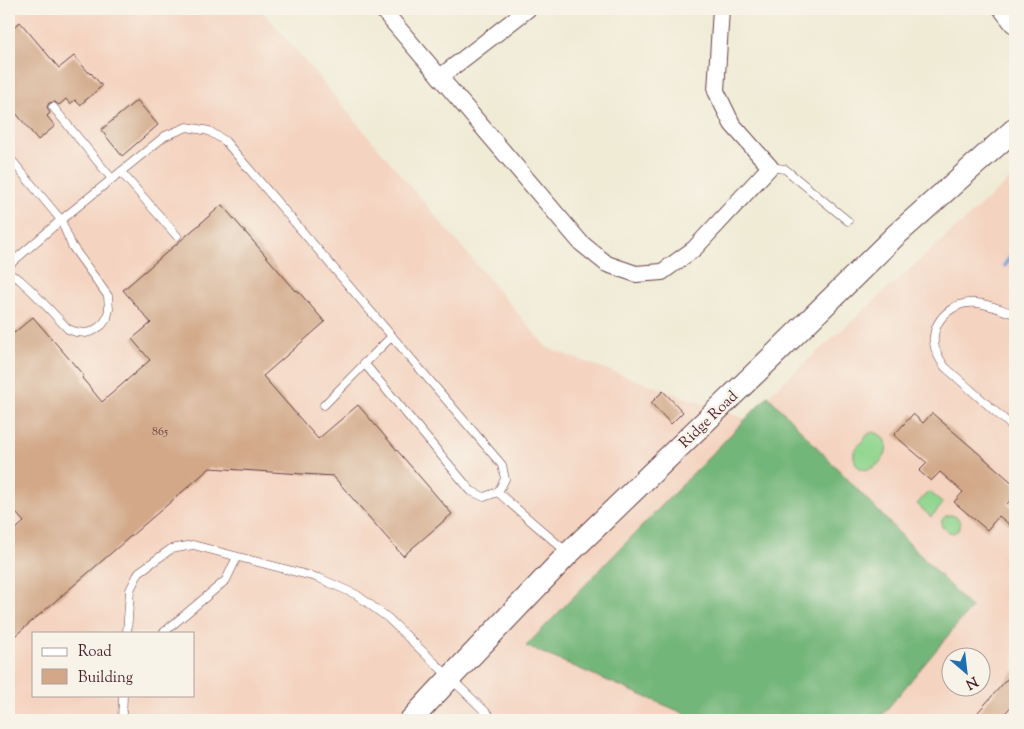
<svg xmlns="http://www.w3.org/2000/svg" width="1024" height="729" font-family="'Sorts Mill Goudy',serif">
	<rect width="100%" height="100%" fill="#f7f3e8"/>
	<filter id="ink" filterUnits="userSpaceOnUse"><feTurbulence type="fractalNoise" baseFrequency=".02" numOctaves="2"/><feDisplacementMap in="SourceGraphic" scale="10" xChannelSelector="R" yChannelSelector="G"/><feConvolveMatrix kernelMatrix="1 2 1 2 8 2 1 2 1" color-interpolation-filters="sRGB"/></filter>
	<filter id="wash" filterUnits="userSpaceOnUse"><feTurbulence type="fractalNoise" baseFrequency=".0096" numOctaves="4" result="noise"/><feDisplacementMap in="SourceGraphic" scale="20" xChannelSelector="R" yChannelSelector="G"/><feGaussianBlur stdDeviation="1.12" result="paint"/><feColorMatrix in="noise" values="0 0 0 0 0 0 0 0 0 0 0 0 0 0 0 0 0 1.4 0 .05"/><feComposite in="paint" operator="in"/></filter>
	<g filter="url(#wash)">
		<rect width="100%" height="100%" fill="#f0ebd5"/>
		<g fill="#f4d3c0" fill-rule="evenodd">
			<path d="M9,9H261L547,348L746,419L526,645L681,712L694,720H9ZM34,633H194V695H34Z"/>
			<path d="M1015,175V720H878L971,608L768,396ZM952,656H982V686H952Z"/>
		</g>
		<g fill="#8fd58e" stroke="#6c7a5c">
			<path d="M873,432C878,433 883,436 885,441C895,463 852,487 854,451L868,434Z"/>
			<polygon points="929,491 943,504 931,517 917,504"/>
			<path d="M951,515C967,519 960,536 949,532C947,531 945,528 942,527C940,519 944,516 951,515Z"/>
		</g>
		<polygon fill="#73b679" stroke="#5e6a52" points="768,396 971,608 878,720 694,720 681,712 526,646"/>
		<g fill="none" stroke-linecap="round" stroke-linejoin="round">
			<polyline stroke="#72a7df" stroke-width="4.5" points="1005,265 1015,251"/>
		</g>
		<g id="blocks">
			<g fill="#d2a888">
				<polygon points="20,22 59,68 74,56 90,74 91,73 102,86 80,105 75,100 70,104 66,99 59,105 55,102 49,103 47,107 50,113 47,116 55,126 38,140 15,112 9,117 9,31"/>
				<polygon points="137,100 158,125 122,156 101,130"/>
				<polygon points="222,205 296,291 297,290 325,322 263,376 318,439 358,405 452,514 403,556 333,476 210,468 9,641 9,535 24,522 9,505 9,327 14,333 33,317 84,376 82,378 102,402 150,360 132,339 151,323 123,290"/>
				<polygon points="663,391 683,412 671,424 651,403"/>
				<polygon points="932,413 1015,485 1015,495 1007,504 1015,511 1015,518 1010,525 999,516 987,530 954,502 963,492 940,472 931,481 919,471 927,463 894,435 913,414 923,423"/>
				<polygon points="1015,670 1015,702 999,720 971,720"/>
			</g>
		</g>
	</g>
	<g filter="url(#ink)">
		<use href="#blocks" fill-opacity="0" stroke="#633e44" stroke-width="1"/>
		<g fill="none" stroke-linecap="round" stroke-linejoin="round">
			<g stroke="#633e44" stroke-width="9">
				<g id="lane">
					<polyline points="53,107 112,179"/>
					<polyline points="9,157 61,220 72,246 108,296 109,309 107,318 102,325 93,331 86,333 76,332 68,329 33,292 19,279 9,274"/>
					<polyline points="770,167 785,169 848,221"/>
					<polyline points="121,172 177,236"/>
					<polyline points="9,265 61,220 165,136 187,127 209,131 225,141 502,465 505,479 498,492 510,503 568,553"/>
					<path d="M1015,314C1004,311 989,304 977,303C955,300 932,319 934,343C935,352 940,360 945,367L1015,429"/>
					<polyline points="364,363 471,491 484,497 498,492"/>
					<polyline points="324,405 392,336"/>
					<polyline points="127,633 130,590 139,572 171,549 193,545 319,578 357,595 388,618 494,720"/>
					<polyline points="163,633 226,580 237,557"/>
					<polyline points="122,720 123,695"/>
				</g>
			</g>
			<g stroke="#633e44" stroke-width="18">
				<g id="street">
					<polyline points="382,9 581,243 607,264 636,274 662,272 694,249 770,167 732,124 716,91 721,9"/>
					<polyline points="440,77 528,9"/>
				</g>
			</g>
			<g stroke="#633e44" stroke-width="24">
				<g id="secondary">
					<polyline points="1005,9 1015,22"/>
					<polyline points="411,720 450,678 568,554 770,359 896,235 1015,129"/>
				</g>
			</g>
			<use href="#lane" stroke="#fff" stroke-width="8"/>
			<use href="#street" stroke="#fff" stroke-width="16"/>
			<use href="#secondary" stroke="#fff" stroke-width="22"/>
		</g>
	</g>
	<g text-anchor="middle" stroke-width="5" stroke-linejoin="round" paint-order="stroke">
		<g font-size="12" fill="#6c4142">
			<text x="160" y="435">865</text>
		</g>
		<g font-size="15" fill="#4a1f2b" stroke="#f7f3e8">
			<text transform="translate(708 419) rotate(-44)" y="5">Ridge Road</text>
		</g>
	</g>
	<rect width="1024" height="729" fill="none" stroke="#f7f3e8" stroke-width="30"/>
	<rect x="32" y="632" width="162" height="65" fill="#f7f3e8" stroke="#b29e9c"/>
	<rect x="42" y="648" width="25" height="8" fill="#ffffff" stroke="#b29e9c"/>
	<text x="78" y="656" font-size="15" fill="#4a1f2b">Road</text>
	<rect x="42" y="669" width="25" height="15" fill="#d2a888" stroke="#b29e9c"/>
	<text x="78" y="682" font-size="15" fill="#4a1f2b">Building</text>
	<g transform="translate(966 672) rotate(152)"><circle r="24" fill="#f7f3e8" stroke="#b29e9c"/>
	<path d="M0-4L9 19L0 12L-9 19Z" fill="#1f6fb2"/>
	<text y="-8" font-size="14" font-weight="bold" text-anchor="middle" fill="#4a1f2b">N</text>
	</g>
</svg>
